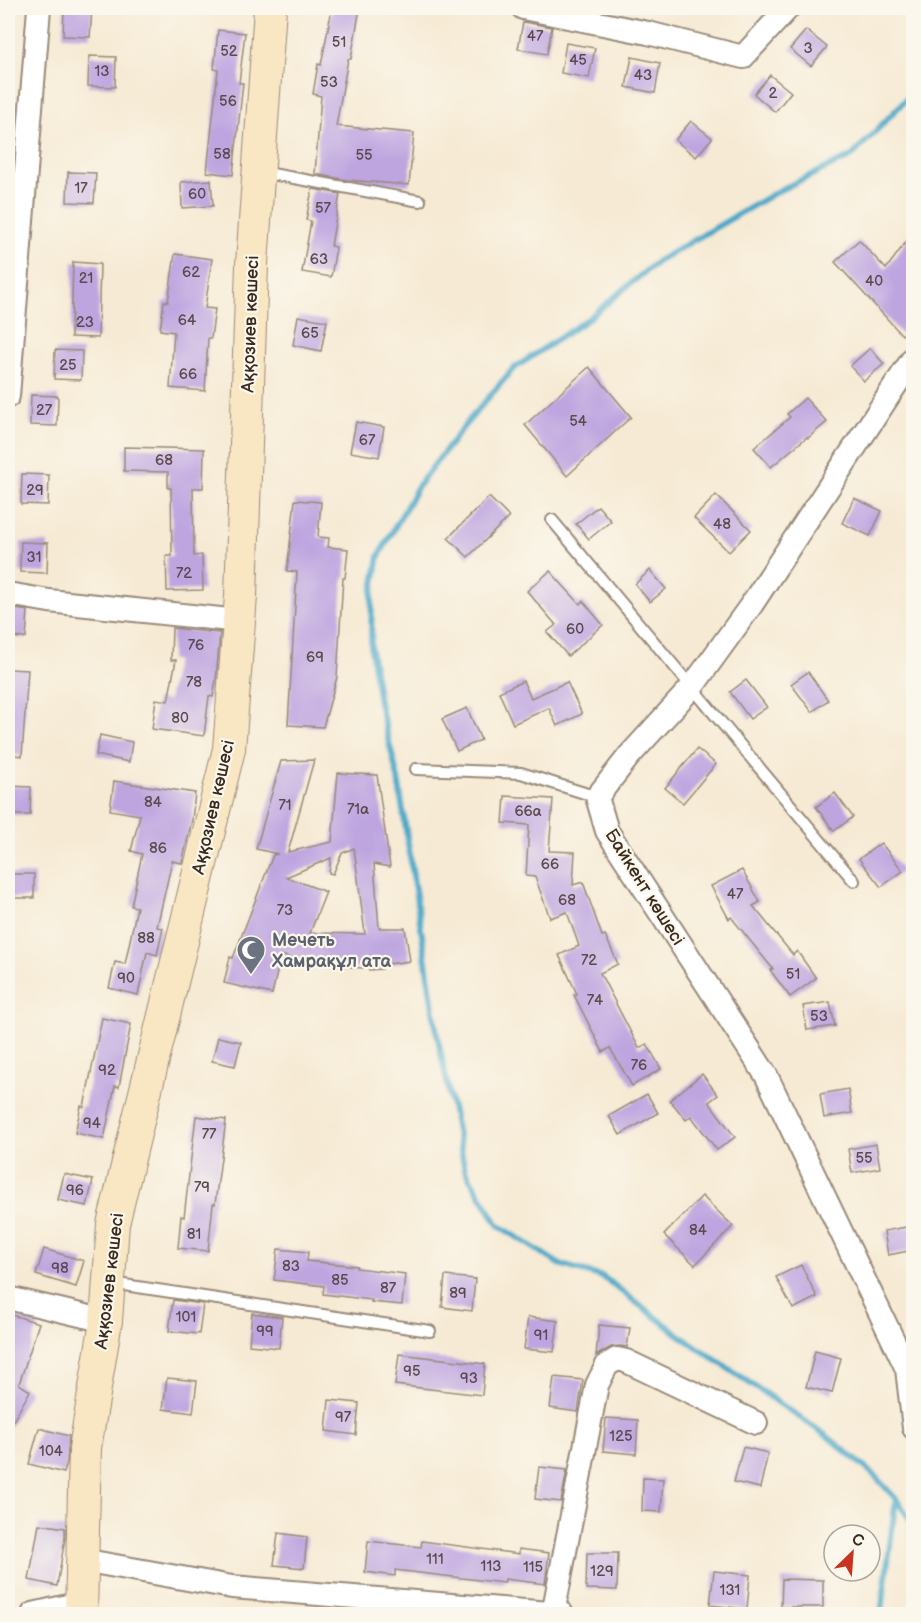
<svg xmlns="http://www.w3.org/2000/svg" width="921" height="1622" font-family="'Balsamiq Sans',sans-serif">
	<rect width="100%" height="100%" fill="#fbf7ec"/>
	<filter id="ink" filterUnits="userSpaceOnUse"><feTurbulence type="fractalNoise" baseFrequency=".0167" numOctaves="2"/><feDisplacementMap in="SourceGraphic" scale="12" xChannelSelector="R" yChannelSelector="G"/><feConvolveMatrix kernelMatrix="1 2 1 2 8 2 1 2 1" color-interpolation-filters="sRGB"/></filter>
	<filter id="wash" filterUnits="userSpaceOnUse"><feTurbulence type="fractalNoise" baseFrequency=".008" numOctaves="4" result="noise"/><feDisplacementMap in="SourceGraphic" scale="24" xChannelSelector="R" yChannelSelector="G"/><feGaussianBlur stdDeviation="1.35" result="paint"/><feColorMatrix in="noise" values="0 0 0 0 0 0 0 0 0 0 0 0 0 0 0 0 0 1.4 0 .05"/><feComposite in="paint" operator="in"/></filter>
	<g filter="url(#wash)">
		<rect width="100%" height="100%" fill="#f6ead4"/>
		<g fill="none" stroke-linecap="round" stroke-linejoin="round">
			<g stroke="#49a7c8" stroke-width="6">
				<polyline points="914,91 852,156 780,190 658,261 588,319 513,369 465,425 418,486 379,556 372,595 371,648 379,702 398,778 437,1034 465,1170 498,1225 559,1264 603,1277 678,1334 827,1436 873,1474 896,1499 914,1525"/>
				<polyline points="881,1614 896,1499"/>
			</g>
		</g>
		<g id="blocks">
			<g fill="#bea5e0" fill-rule="evenodd">
				<polygon points="64,8 92,8 90,37 63,36"/>
				<polygon points="332,8 360,8 351,59 348,59 336,126 414,133 409,185 347,180 315,174 321,96 313,94 318,64 321,65"/>
				<polygon points="523,22 552,27 547,54 518,49"/>
				<polygon points="218,30 245,33 239,83 243,83 233,175 207,172 218,70 214,69"/>
				<polygon points="806,30 827,47 811,66 790,49"/>
				<polygon points="566,43 595,48 589,78 561,73"/>
				<polygon points="89,56 116,57 115,87 88,86"/>
				<polygon points="632,57 660,63 655,93 626,87"/>
				<polygon points="770,75 791,92 775,112 754,94"/>
				<polygon points="691,121 712,138 696,157 675,140"/>
				<polygon points="68,172 96,173 94,203 67,202"/>
				<polygon points="211,180 213,206 182,208 181,182"/>
				<polygon points="313,189 340,194 331,246 336,247 331,277 302,272 311,221 306,220 312,190"/>
				<polygon points="914,231 914,324 902,335 835,262 859,240 886,269"/>
				<polygon points="175,254 212,259 205,308 215,309 211,338 208,338 205,391 170,388 174,332 160,330 164,301 168,302"/>
				<polygon points="73,262 100,264 98,338 71,337"/>
				<polygon points="298,316 327,321 321,351 293,345"/>
				<polygon points="870,348 884,364 864,381 850,366"/>
				<polygon points="55,350 82,351 81,380 54,379"/>
				<polygon points="589,367 631,417 567,476 525,425"/>
				<polygon points="31,395 58,396 57,426 30,425"/>
				<polygon points="805,398 827,422 808,438 807,437 771,467 754,448 790,417 787,414"/>
				<polygon points="356,422 384,427 379,457 350,452"/>
				<polygon points="124,447 204,449 203,488 193,488 194,556 202,555 203,590 167,591 166,556 172,556 171,488 168,488 168,472 124,471"/>
				<polygon points="22,474 49,475 48,505 21,504"/>
				<polygon points="716,495 751,530 729,552 694,518"/>
				<polygon points="489,497 509,517 468,557 448,538"/>
				<polygon points="854,498 882,511 870,536 842,523"/>
				<polygon points="295,500 321,502 318,537 329,538 328,547 348,549 345,578 343,578 337,677 323,727 288,725 297,572 287,571"/>
				<polygon points="598,506 611,521 589,539 576,524"/>
				<polygon points="21,542 48,543 47,573 20,572"/>
				<polygon points="650,570 666,589 650,602 635,584"/>
				<polygon points="550,571 580,604 583,601 603,625 568,656 547,632 556,625 527,591"/>
				<polygon points="8,608 28,611 26,638 8,637"/>
				<polygon points="172,628 220,633 216,680 213,697 209,696 204,736 152,729 156,699 168,701 176,660 171,660"/>
				<polygon points="8,669 28,670 22,756 8,754"/>
				<polygon points="808,672 828,700 812,712 791,684"/>
				<polygon points="746,680 767,707 750,719 730,692"/>
				<polygon points="523,681 531,698 567,682 582,714 557,726 549,708 513,724 499,692"/>
				<polygon points="467,708 481,740 457,751 442,719"/>
				<polygon points="100,735 132,742 129,762 96,755"/>
				<polygon points="697,749 716,764 683,803 665,788"/>
				<path d="M314,760L288,852L332,842L338,773L377,775L390,867L374,864L379,928H405L410,961L382,965V969L369,970V967L362,968L301,962L281,955L272,994L224,983L230,957L233,958L273,855L278,854L256,849L281,761ZM354,848L365,934L310,933L326,892L286,877L331,858L329,873L333,874L342,853Z"/>
				<polygon points="114,781 195,793 192,820 182,863 172,861 157,927 163,928 157,955 147,952 138,995 109,988 115,962 125,964 137,907 131,906 142,854 131,851 140,815 110,810"/>
				<polygon points="8,786 31,787 30,815 8,815"/>
				<polygon points="835,793 853,817 834,831 816,807"/>
				<polygon points="505,796 553,799 549,851 575,852 573,885 583,882 602,936 605,935 618,964 600,973 639,1048 647,1044 661,1069 632,1086 610,1048 603,1052 574,995 577,994 559,955 579,946 567,912 550,918 535,877 526,876 529,825 503,823"/>
				<polygon points="881,843 903,871 881,887 859,859"/>
				<polygon points="742,870 760,902 753,906 793,955 797,951 816,978 790,997 770,970 773,969 731,917 729,919 711,886"/>
				<rect x="8" y="874" width="26" height="24"/>
				<polygon points="830,1002 835,1026 807,1030 803,1006"/>
				<polygon points="102,1018 131,1024 119,1087 115,1086 104,1139 75,1133 81,1106 84,1107"/>
				<polygon points="218,1037 241,1042 235,1066 212,1061"/>
				<polygon points="702,1074 718,1095 709,1102 735,1137 717,1150 691,1116 686,1120 670,1100"/>
				<polygon points="848,1089 852,1113 824,1118 820,1094"/>
				<polygon points="647,1094 658,1113 620,1135 609,1116"/>
				<polygon points="196,1116 226,1120 215,1204 213,1204 208,1251 178,1248 181,1216 184,1217"/>
				<polygon points="876,1144 880,1168 852,1173 848,1149"/>
				<polygon points="64,1174 93,1180 87,1206 58,1200"/>
				<polygon points="702,1196 733,1226 695,1265 664,1235"/>
				<polygon points="912,1226 914,1250 888,1255 884,1231"/>
				<polygon points="44,1249 84,1261 76,1287 36,1275"/>
				<polygon points="278,1249 308,1252 307,1261 357,1266 356,1268 405,1274 402,1305 371,1302 372,1300 323,1294 324,1286 274,1280"/>
				<polygon points="801,1265 817,1297 793,1309 776,1277"/>
				<polygon points="445,1276 475,1279 472,1311 442,1307"/>
				<polygon points="173,1300 203,1304 199,1334 169,1331"/>
				<polygon points="252,1313 282,1317 279,1348 249,1345"/>
				<polygon points="12,1315 39,1323 19,1384 30,1391 8,1430 8,1330"/>
				<polygon points="528,1317 558,1321 554,1352 524,1349"/>
				<polygon points="599,1325 630,1328 627,1347 620,1346 611,1347 596,1356"/>
				<polygon points="815,1351 841,1358 832,1393 806,1387"/>
				<polygon points="399,1354 485,1364 482,1395 395,1385"/>
				<polygon points="554,1377 583,1380 578,1412 550,1408"/>
				<polygon points="167,1378 197,1381 193,1413 163,1409"/>
				<polygon points="329,1400 359,1403 356,1435 326,1431"/>
				<polygon points="606,1418 638,1420 636,1454 603,1451"/>
				<polygon points="39,1428 69,1436 67,1462 64,1473 29,1464"/>
				<polygon points="743,1447 768,1453 760,1488 734,1482"/>
				<polygon points="539,1467 567,1470 561,1502 535,1499"/>
				<polygon points="643,1478 663,1479 661,1512 642,1511"/>
				<polygon points="39,1524 65,1528 65,1538 57,1586 29,1580"/>
				<polygon points="278,1533 307,1537 304,1568 274,1565"/>
				<polygon points="368,1541 421,1547 422,1541 519,1554 519,1549 549,1553 545,1584 505,1579 504,1583 395,1570 395,1576 365,1572"/>
				<polygon points="587,1553 618,1553 617,1590 586,1589"/>
				<polygon points="714,1571 750,1575 747,1609 710,1605"/>
				<polygon points="782,1579 823,1580 823,1607 781,1607"/>
			</g>
		</g>
	</g>
	<g filter="url(#ink)">
		<use href="#blocks" fill-opacity="0" stroke="#988a79" stroke-width="1.5"/>
		<g fill="none" stroke-linecap="round" stroke-linejoin="round">
			<g stroke="#988a79" stroke-width="14">
				<g id="service">
					<polyline points="261,172 420,201"/>
					<polyline points="552,520 854,881"/>
					<polyline points="416,769 521,773 597,797"/>
					<polyline points="111,1283 430,1331"/>
				</g>
			</g>
			<g stroke="#988a79" stroke-width="26">
				<g id="minor">
					<polyline points="523,8 648,33 743,57 788,8"/>
					<polyline points="914,357 752,604 692,687 629,756 597,797 607,831 766,1075 907,1369 914,1428"/>
					<polyline points="8,396 39,8"/>
					<polyline points="8,594 49,601 239,621"/>
					<polyline points="8,1298 106,1321"/>
					<polyline points="82,1560 232,1587 562,1614"/>
					<polyline points="33,1614 81,1603"/>
					<polyline points="553,1614 597,1385 607,1365 617,1359 626,1361 756,1423"/>
				</g>
			</g>
			<g stroke="#988a79" stroke-width="34">
				<polyline id="secondary" points="81,1614 85,1448 106,1321 113,1224 229,749 241,596 252,264 270,8"/>
			</g>
			<use href="#service" stroke="#fff" stroke-width="10"/>
			<use href="#minor" stroke="#fff" stroke-width="22"/>
			<use href="#secondary" stroke="#f9e7c3" stroke-width="32"/>
		</g>
	</g>
	<defs>
		<g id="mosque-pin" transform="scale(1.5)"><path d="M0 17L-7.5 6A9.5 9.5 0 1 1 7.5 6Z" fill="#6b7280" stroke="#fbf7ec"/><path d="M3.5-4.9A6 6 0 1 0 3.5 4.9A5 5 0 1 1 3.5-4.9Z" fill="#fff"/></g>
	</defs>
	<g fill-rule="evenodd">
		<use href="#mosque-pin" x="251" y="950"/>
	</g>
	<g text-anchor="middle" stroke-width="4.5" stroke-linejoin="round" paint-order="stroke">
		<g font-size="15" fill="#5c494e">
			<text x="535" y="41">47</text>
			<text x="339" y="47">51</text>
			<text x="808" y="53">3</text>
			<text x="229" y="56">52</text>
			<text x="578" y="65">45</text>
			<text x="102" y="76">13</text>
			<text x="643" y="80">43</text>
			<text x="329" y="87">53</text>
			<text x="773" y="98">2</text>
			<text x="228" y="106">56</text>
			<text x="222" y="159">58</text>
			<text x="364" y="160">55</text>
			<text x="81" y="193">17</text>
			<text x="197" y="199">60</text>
			<text x="323" y="213">57</text>
			<text x="319" y="264">63</text>
			<text x="191" y="277">62</text>
			<text x="86" y="283">21</text>
			<text x="874" y="286">40</text>
			<text x="187" y="325">64</text>
			<text x="85" y="327">23</text>
			<text x="310" y="338">65</text>
			<text x="68" y="370">25</text>
			<text x="188" y="379">66</text>
			<text x="44" y="415">27</text>
			<text x="578" y="426">54</text>
			<text x="367" y="445">67</text>
			<text x="164" y="465">68</text>
			<text x="35" y="495">29</text>
			<text x="722" y="529">48</text>
			<text x="34" y="562">31</text>
			<text x="184" y="578">72</text>
			<text x="575" y="634">60</text>
			<text x="196" y="650">76</text>
			<text x="315" y="662">69</text>
			<text x="194" y="687">78</text>
			<text x="180" y="723">80</text>
			<text x="153" y="807">84</text>
			<text x="285" y="810">71</text>
			<text x="358" y="814">71а</text>
			<text x="528" y="816">66а</text>
			<text x="158" y="853">86</text>
			<text x="550" y="869">66</text>
			<text x="735" y="899">47</text>
			<text x="567" y="905">68</text>
			<text x="285" y="915">73</text>
			<text x="146" y="943">88</text>
			<text x="589" y="965">72</text>
			<text x="793" y="979">51</text>
			<text x="126" y="983">90</text>
			<text x="595" y="1005">74</text>
			<text x="819" y="1021">53</text>
			<text x="639" y="1070">76</text>
			<text x="107" y="1075">92</text>
			<text x="92" y="1128">94</text>
			<text x="209" y="1139">77</text>
			<text x="864" y="1163">55</text>
			<text x="202" y="1192">79</text>
			<text x="75" y="1195">96</text>
			<text x="698" y="1235">84</text>
			<text x="194" y="1239">81</text>
			<text x="291" y="1271">83</text>
			<text x="60" y="1273">98</text>
			<text x="340" y="1285">85</text>
			<text x="388" y="1293">87</text>
			<text x="458" y="1298">89</text>
			<text x="186" y="1322">101</text>
			<text x="265" y="1336">99</text>
			<text x="541" y="1340">91</text>
			<text x="412" y="1376">95</text>
			<text x="469" y="1383">93</text>
			<text x="343" y="1422">97</text>
			<text x="621" y="1441">125</text>
			<text x="51" y="1456">104</text>
			<text x="435" y="1564">111</text>
			<text x="491" y="1571">113</text>
			<text x="533" y="1572">115</text>
			<text x="602" y="1576">129</text>
			<text x="730" y="1595">131</text>
		</g>
		<g font-size="18" fill="#3b2a1e" stroke="#fbf7ec">
			<text transform="translate(250 324) rotate(-88)" y="6">Аққозиев көшесі</text>
			<text transform="translate(213 807) rotate(-77)" y="6">Аққозиев көшесі</text>
			<text transform="translate(645 887) rotate(58)" y="6">Байкент көшесі</text>
			<text transform="translate(109 1281) rotate(-83)" y="6">Аққозиев көшесі</text>
		</g>
		<g font-size="18" font-weight="bold" fill="#5b616d" stroke="#fbf7ec" text-anchor="start">
			<text x="272" y="946">Мечеть<tspan x="272" dy="21">Хамрақұл ата</tspan></text>
		</g>
	</g>
	<rect width="921" height="1622" fill="none" stroke="#fbf7ec" stroke-width="30"/>
	<g transform="translate(852 1553) rotate(25)"><circle r="28" fill="#fbf7ec" stroke="#aea59a" stroke-width="1.5"/>
	<path d="M0-4.5L10 22L0 15L-10 22Z" fill="#c8321e"/>
	<text y="-9" font-size="16" font-weight="bold" text-anchor="middle" fill="#3b2a1e">С</text>
	</g>
</svg>
